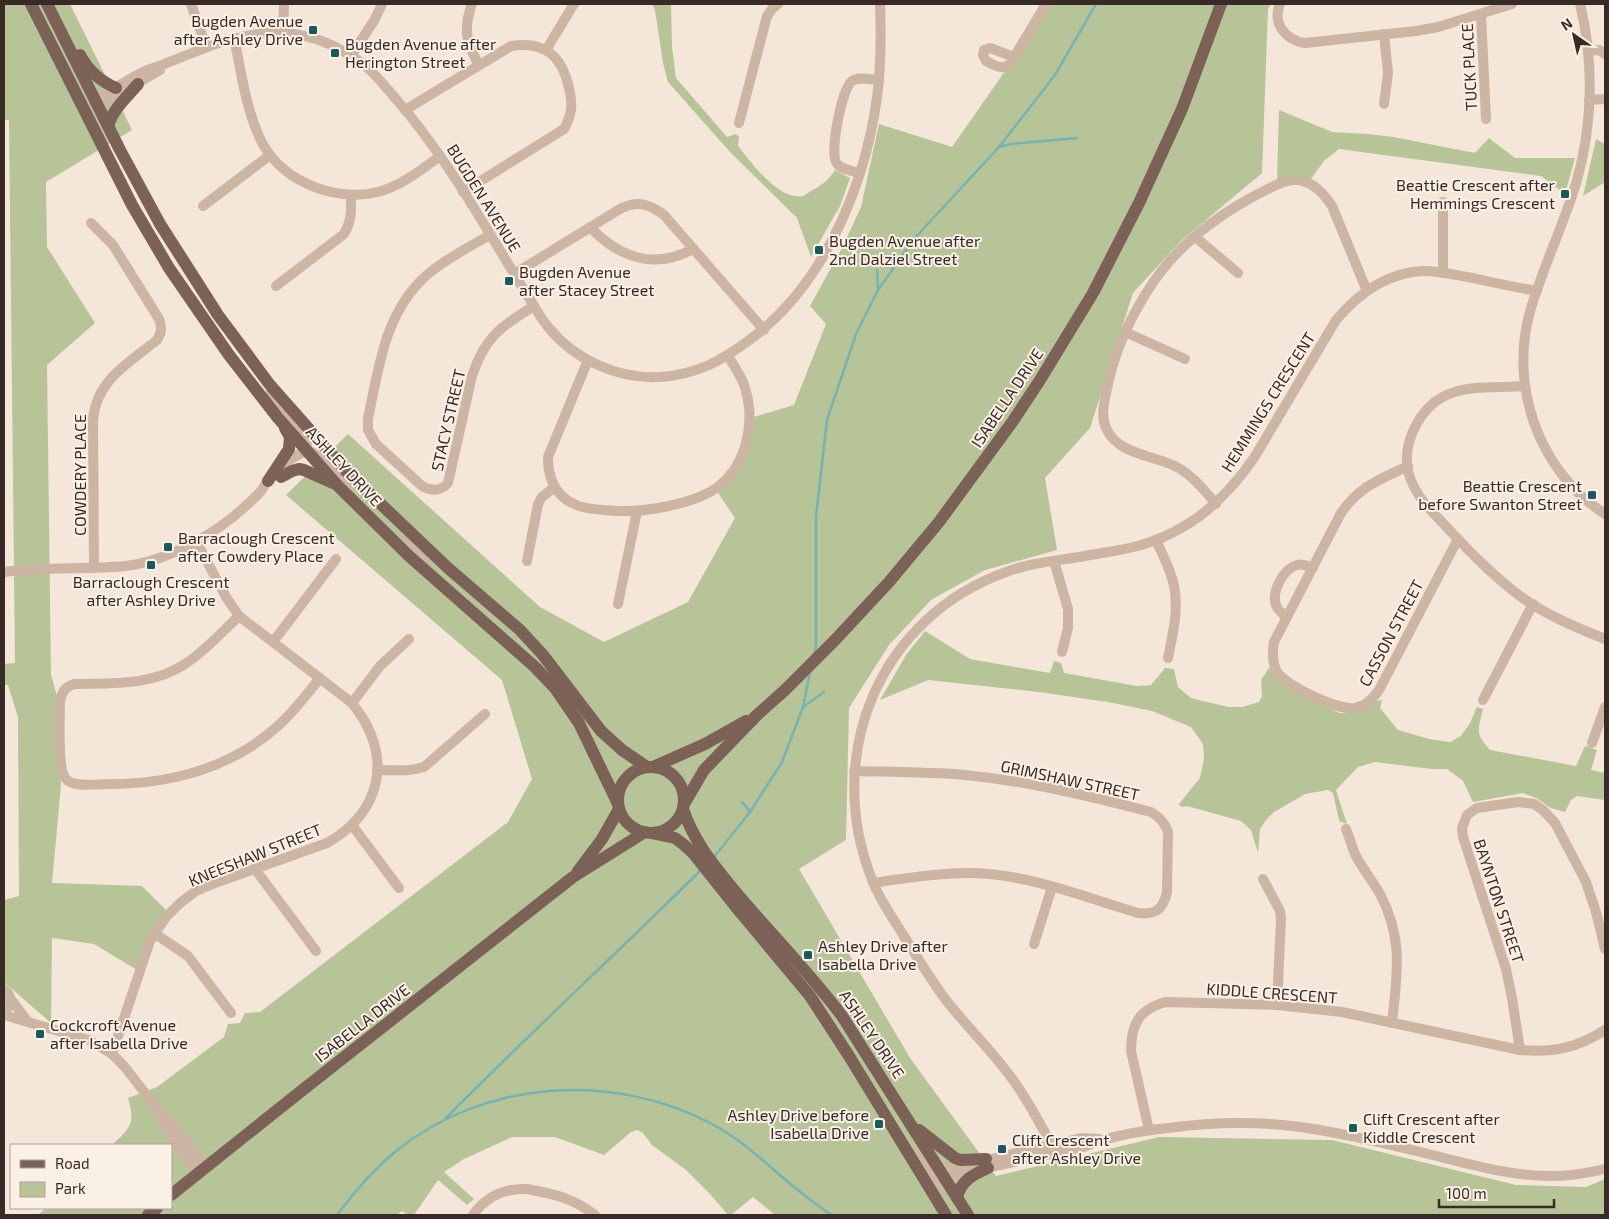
<svg xmlns="http://www.w3.org/2000/svg" width="1609" height="1219" font-family="'Exo 2',sans-serif">
	<rect width="100%" height="100%" fill="#f4e6d9"/>
	<g fill="#b7c498">
		<polygon points="4,4 70,4 132,130 46,182 47,247 95,323 47,365 51,675 57,696 61,785 52,883 142,886 167,911 137,970 94,944 52,938 51,1023 4,982 4,900 19,896 18,717 8,685 4,685 4,664 15,663 9,120 4,120"/>
		<path d="M652,4H671L672,47L676,78L727,137L736,134L739,137L738,146C750,161 780,202 803,196C806,195 810,191 813,190C824,183 828,181 835,170L850,178L840,206L811,257L797,218L730,152L668,82L663,63L655,10Z"/>
		<path d="M1052,4H1271L1268,9L1262,173L1181,241L1133,293L1090,428L1045,478L1057,550L985,570L931,600L889,645L849,708L846,840L799,869L910,1058L996,1176L1159,1137L1332,1140L1516,1185L1586,1187L1605,1179V1215H775L753,1197L731,1215H728L710,1194L686,1170L652,1145L643,1133L637,1130L631,1132L604,1155L555,1137H512L464,1159L444,1172L474,1199L467,1205L438,1180L414,1215H408L402,1211L397,1215H38L46,1208H171V1145H112C130,1128 136,1124 128,1098L157,1087L224,1037L228,1024L240,1023L245,1013L260,1012L508,822L532,779L502,680L286,495L348,434L540,607L604,642L688,602L735,518L716,490L724,484L754,417L794,405L826,324L810,306L842,248L861,207L879,124L952,147Z"/>
		<polygon points="1279,110 1332,132 1368,134 1393,137 1475,153 1489,138 1515,158 1575,158 1565,194 1541,176 1339,149 1324,161 1308,183 1277,180"/>
		<polygon points="1596,139 1605,144 1605,182 1583,196"/>
		<path d="M925,631L970,659L1050,673L1054,661L1061,663L1064,673L1137,686L1151,685L1165,668L1174,669L1178,687L1191,698L1228,707H1242L1259,702L1262,696L1261,680L1269,668H1271L1280,681L1286,687L1339,713H1351L1362,711L1376,701L1382,700L1380,708L1398,730L1429,739L1450,742L1461,736L1470,723L1477,707L1483,709C1478,731 1475,733 1490,750L1576,766L1585,746L1597,750L1591,770L1605,773V800L1577,796L1571,800L1565,812L1551,808L1536,798L1523,793L1473,802L1463,781L1447,769H1432L1375,762L1358,767L1336,790L1347,824L1339,821L1333,793L1328,790L1305,794L1274,812L1266,820L1260,829L1258,853L1251,830L1241,821L1187,806L1181,807L1179,804L1200,778L1204,759L1203,744L1191,727L1152,711L1108,702L1039,692L928,680L880,700L906,655Z"/>
	</g>
	<g fill="none" stroke-linecap="round" stroke-linejoin="round">
		<g stroke="#76b3b3" stroke-width="2.5">
			<polyline points="999,147 1011,144 1077,138"/>
			<polyline points="877,270 878,289"/>
			<polyline points="814,654 816,646 816,517 827,420 856,334 878,290 914,239 999,147 1055,75 1096,4"/>
			<polyline points="803,707 824,692"/>
			<polyline points="742,802 750,812"/>
			<polyline points="714,857 750,812 782,762 803,707 810,672"/>
			<path d="M444,1120C528,1035 616,954 701,870"/>
			<path d="M337,1215C354,1192 373,1170 396,1151C484,1080 612,1071 712,1124C757,1148 789,1189 832,1215"/>
		</g>
		<g stroke="#cdb5a4" stroke-width="10">
			<polyline points="191,4 206,46"/>
			<path d="M472,4C463,28 466,43 479,65"/>
			<path d="M1280,4C1272,23 1285,40 1305,43L1416,31L1438,27L1512,4"/>
			<path d="M1580,4C1594,61 1593,123 1577,180C1564,224 1544,265 1531,308C1508,384 1538,471 1605,514"/>
			<polyline points="1481,14 1486,119"/>
			<polyline points="283,33 284,4"/>
			<path d="M234,38C241,70 245,104 258,134C276,179 332,203 378,192C401,186 421,170 440,156"/>
			<polyline points="546,50 574,4"/>
			<polyline points="1588,51 1599,50 1605,54"/>
			<polyline points="351,56 375,19 382,4"/>
			<path d="M1014,57L990,48L984,50L983,55L986,61C994,65 1003,71 1010,64L1046,4"/>
			<polyline points="1589,100 1605,99"/>
			<polyline points="1384,104 1388,73 1384,34"/>
			<path d="M82,107C103,96 123,82 145,71C152,68 161,66 169,62C203,49 230,36 267,33C297,31 327,40 353,57C370,67 383,84 396,99C450,161 490,236 534,306C539,314 543,321 549,328C575,360 618,379 659,377C697,375 723,360 752,338C829,280 870,173 879,80C881,54 881,29 880,4"/>
			<path d="M405,110L511,46C545,41 562,56 569,88C573,104 572,115 564,129L463,192"/>
			<polyline points="86,114 160,70"/>
			<polyline points="739,123 767,16 772,9 778,4"/>
			<path d="M859,173C852,171 839,169 836,162C830,150 842,88 852,81C859,76 871,80 879,80"/>
			<polyline points="1443,202 1443,273"/>
			<polyline points="203,206 270,155"/>
			<path d="M91,223L113,245L159,319C162,327 162,332 157,340C129,363 96,380 93,420L94,568"/>
			<path d="M590,227C619,258 655,270 693,249"/>
			<path d="M490,235C469,247 447,258 428,274C385,311 379,366 368,419V430L376,444L422,486C432,491 440,492 448,483L472,376C485,337 500,327 534,306"/>
			<polyline points="1195,237 1238,273"/>
			<path d="M514,274L620,209C638,200 649,204 664,215L764,330"/>
			<path d="M276,286L344,234C352,221 351,210 351,195"/>
			<polyline points="1125,332 1185,359"/>
			<path d="M588,360L548,457C548,474 552,490 567,500C581,510 602,510 619,511C646,512 692,504 715,489C748,466 757,419 743,382C739,373 733,364 728,356"/>
			<path d="M1525,386C1502,388 1473,385 1452,393C1422,403 1402,440 1408,471C1411,484 1418,495 1426,505C1456,537 1485,570 1520,596C1546,615 1575,627 1605,639"/>
			<polyline points="270,394 308,441 304,453"/>
			<path d="M1408,466C1379,480 1360,486 1341,513L1274,642C1272,653 1272,662 1277,672C1286,686 1339,711 1355,708C1366,706 1373,699 1379,690L1458,539"/>
			<path d="M1216,504C1204,490 1193,476 1177,467C1154,455 1118,455 1106,428C1100,414 1105,399 1108,384C1116,347 1133,312 1154,281C1180,244 1218,215 1258,194C1268,189 1281,181 1293,180C1310,179 1323,192 1332,206L1367,291"/>
			<polyline points="404,534 423,553 435,560"/>
			<path d="M1156,540C1163,556 1173,574 1175,592C1178,614 1172,637 1168,658"/>
			<polyline points="527,561 538,504 542,497 555,487"/>
			<polyline points="1054,561 1068,609 1068,628 1062,652"/>
			<path d="M4,572C44,566 85,570 126,566C159,562 194,545 221,526C235,516 249,504 261,491C264,488 265,484 267,481C277,469 292,458 306,450C324,455 335,469 348,481"/>
			<polyline points="618,604 637,511"/>
			<path d="M239,616C222,632 205,651 185,664C152,686 112,683 74,684C65,687 62,692 60,701C60,716 57,770 66,779C73,788 98,784 110,784C172,784 234,767 280,724C295,710 307,694 320,678"/>
			<path d="M1287,617C1283,614 1278,611 1276,605C1271,592 1284,568 1297,565C1303,563 1308,566 1313,568"/>
			<polyline points="273,642 336,559"/>
			<polyline points="1483,700 1533,604"/>
			<polyline points="352,703 380,666 409,639"/>
			<polyline points="1592,743 1605,707"/>
			<path d="M377,770C394,770 408,772 424,767L485,714"/>
			<path d="M854,771C891,772 928,772 964,775C1028,781 1090,796 1151,812C1160,817 1165,823 1168,832L1167,892C1163,910 1155,915 1138,913C1084,897 1028,874 972,873C939,873 906,878 873,883"/>
			<polyline points="352,825 399,888"/>
			<path d="M1346,829C1350,838 1352,849 1357,858C1364,870 1373,882 1380,894C1404,939 1397,975 1392,1023"/>
			<polyline points="255,869 316,951"/>
			<polyline points="1263,879 1280,911 1281,919 1277,1005"/>
			<polyline points="154,933 188,956 231,1013"/>
			<polyline points="1034,944 1052,887"/>
			<path d="M4,989C12,995 13,1005 4,1011"/>
			<polyline points="10,998 28,1022"/>
			<polyline points="4,1015 89,1040 112,1054 124,1066 152,1102 172,1124 206,1166"/>
			<polyline points="1520,1050 1512,998 1506,969 1463,837 1462,828 1467,815 1477,808 1518,802 1534,804 1543,810 1555,823 1586,882 1596,912 1605,949"/>
			<path d="M112,1054L150,941L166,917L180,903L196,891L215,883L327,843C373,817 392,771 365,722C362,716 356,709 352,703L239,616L226,597L196,541"/>
			<polyline points="158,1114 166,1128 197,1174"/>
			<path d="M1149,1130L1131,1051C1131,1024 1139,1009 1166,1002L1277,1005L1342,1012L1520,1050C1553,1053 1577,1048 1605,1030"/>
			<path d="M912,1151L930,1172L944,1177L1083,1147C1110,1136 1139,1131 1168,1128C1211,1122 1257,1121 1300,1127C1338,1132 1375,1141 1412,1150C1456,1160 1507,1177 1553,1176C1571,1176 1588,1173 1605,1169"/>
			<path d="M1056,1153C1042,1128 1030,1103 1013,1080C994,1053 970,1030 949,1004C932,982 917,957 902,933C892,917 880,900 873,882C822,757 878,618 1006,572C1029,563 1055,561 1079,557C1099,553 1119,551 1138,546C1190,531 1224,501 1254,458L1336,320C1358,294 1388,272 1424,271C1440,271 1456,275 1473,278C1494,283 1515,287 1537,291"/>
			<polyline points="939,1199 935,1183 940,1171 1081,1138 1099,1139"/>
			<path d="M473,1215C486,1197 504,1188 527,1189C554,1194 573,1198 595,1215"/>
		</g>
		<g stroke="#7b6156" stroke-width="12">
			<polyline points="31,4 132,205 169,268 229,355 278,418 338,486 409,556 535,667 555,688 579,723 618,804"/>
			<polyline points="47,4 120,150 160,224 218,315 270,385 347,472 448,568 520,630 543,655 601,731 622,750 647,767"/>
			<path d="M80,55C88,70 100,81 116,88"/>
			<path d="M108,126C113,109 127,97 138,84"/>
			<polyline points="281,477 292,471 299,469 304,470 333,483"/>
			<polyline points="268,481 289,449 290,437 285,428"/>
			<polyline points="653,767 705,744 746,721"/>
			<circle cx="651" cy="800" r="33"/>
			<polyline points="684,804 704,770 757,715 785,690 835,640 889,582 939,522 1013,421 1040,380 1093,293 1139,203 1182,109 1221,4"/>
			<path d="M683,809C694,842 713,864 734,890C770,933 809,972 842,1016L968,1215"/>
			<polyline points="651,833 675,838 683,844 693,853 736,907 810,996 849,1056 946,1215"/>
			<polyline points="578,871 602,839 619,809"/>
			<polyline points="919,1130 955,1158 960,1160 986,1159"/>
			<polyline points="171,1195 300,1092 573,877 645,832"/>
			<path d="M957,1198C960,1181 974,1174 988,1168"/>
			<polyline points="148,1215 157,1208"/>
		</g>
	</g>
	<g fill="#185b5d" stroke="#fbf0e6" stroke-width="2">
		<rect x="308" y="25" width="10" height="10" rx="2.5"/>
		<rect x="330" y="48" width="10" height="10" rx="2.5"/>
		<rect x="1560" y="189" width="10" height="10" rx="2.5"/>
		<rect x="814" y="245" width="10" height="10" rx="2.5"/>
		<rect x="504" y="276" width="10" height="10" rx="2.5"/>
		<rect x="1587" y="490" width="10" height="10" rx="2.5"/>
		<rect x="163" y="542" width="10" height="10" rx="2.5"/>
		<rect x="146" y="560" width="10" height="10" rx="2.5"/>
		<rect x="803" y="950" width="10" height="10" rx="2.5"/>
		<rect x="35" y="1029" width="10" height="10" rx="2.5"/>
		<rect x="874" y="1119" width="10" height="10" rx="2.5"/>
		<rect x="1348" y="1123" width="10" height="10" rx="2.5"/>
		<rect x="997" y="1144" width="10" height="10" rx="2.5"/>
	</g>
	<g text-anchor="middle" stroke-width="4" stroke-linejoin="round" paint-order="stroke">
		<g font-size="16" fill="#382b26" stroke="#fbf0e6" text-anchor="start">
			<text x="303" y="27" text-anchor="end">Bugden Avenue<tspan x="303" dy="18">after Ashley Drive</tspan></text>
			<text x="345" y="50">Bugden Avenue after<tspan x="345" dy="18">Herington Street</tspan></text>
			<text x="1555" y="191" text-anchor="end">Beattie Crescent after<tspan x="1555" dy="18">Hemmings Crescent</tspan></text>
			<text x="829" y="247">Bugden Avenue after<tspan x="829" dy="18">2nd Dalziel Street</tspan></text>
			<text x="519" y="278">Bugden Avenue<tspan x="519" dy="18">after Stacey Street</tspan></text>
			<text x="1582" y="492" text-anchor="end">Beattie Crescent<tspan x="1582" dy="18">before Swanton Street</tspan></text>
			<text x="178" y="544">Barraclough Crescent<tspan x="178" dy="18">after Cowdery Place</tspan></text>
			<text x="151" y="588" text-anchor="middle">Barraclough Crescent<tspan x="151" dy="18">after Ashley Drive</tspan></text>
			<text x="818" y="952">Ashley Drive after<tspan x="818" dy="18">Isabella Drive</tspan></text>
			<text x="50" y="1031">Cockcroft Avenue<tspan x="50" dy="18">after Isabella Drive</tspan></text>
			<text x="869" y="1121" text-anchor="end">Ashley Drive before<tspan x="869" dy="18">Isabella Drive</tspan></text>
			<text x="1363" y="1125">Clift Crescent after<tspan x="1363" dy="18">Kiddle Crescent</tspan></text>
			<text x="1012" y="1146">Clift Crescent<tspan x="1012" dy="18">after Ashley Drive</tspan></text>
		</g>
		<g font-size="16" fill="#382b26" stroke="#fbf0e6">
			<text transform="translate(1469 67) rotate(-93)" y="6">TUCK PLACE</text>
			<text transform="translate(484 198) rotate(58)" y="6">BUGDEN AVENUE</text>
			<text transform="translate(1007 398) rotate(-56)" y="6">ISABELLA DRIVE</text>
			<text transform="translate(1268 402) rotate(-58)" y="6">HEMMINGS CRESCENT</text>
			<text transform="translate(448 420) rotate(-77)" y="6">STACY STREET</text>
			<text transform="translate(344 466) rotate(47)" y="6">ASHLEY DRIVE</text>
			<text transform="translate(80 475) rotate(-90)" y="6">COWDERY PLACE</text>
			<text transform="translate(1391 633) rotate(-62)" y="6">CASSON STREET</text>
			<text transform="translate(1070 780) rotate(12)" y="6">GRIMSHAW STREET</text>
			<text transform="translate(255 855) rotate(-22)" y="6">KNEESHAW STREET</text>
			<text transform="translate(1499 901) rotate(72)" y="6">BAYNTON STREET</text>
			<text transform="translate(1272 993) rotate(4)" y="6">KIDDLE CRESCENT</text>
			<text transform="translate(362 1023) rotate(-38)" y="6">ISABELLA DRIVE</text>
			<text transform="translate(872 1034) rotate(56)" y="6">ASHLEY DRIVE</text>
		</g>
	</g>
	<rect width="1609" height="1219" fill="none" stroke="#382b26" stroke-width="10"/>
	<rect x="10" y="1144" width="162" height="65" fill="#fbf0e6" stroke="#ada199"/>
	<rect x="20" y="1160" width="25" height="8" fill="#7b6156" stroke="#ada199"/>
	<text x="55" y="1169" font-size="15" fill="#382b26">Road</text>
	<rect x="20" y="1182" width="25" height="15" fill="#b7c498" stroke="#ada199"/>
	<text x="55" y="1194" font-size="15" fill="#382b26">Park</text>
	<g transform="translate(1574 35) rotate(326)" stroke="#fbf0e6" stroke-width="4" paint-order="stroke">
	<path d="M0-4L9 19L0 12L-9 19Z" fill="#382b26"/>
	<text y="-8" font-size="14" font-weight="bold" text-anchor="middle" fill="#382b26">N</text>
	</g>
	<path d="M1439 1199v8h115v-8" fill="none" stroke="#382b26" stroke-width="2.5"/>
	<text x="1446" y="1199" font-size="15" fill="#382b26" stroke="#fbf0e6" stroke-width="4" paint-order="stroke">100 m</text>
</svg>
